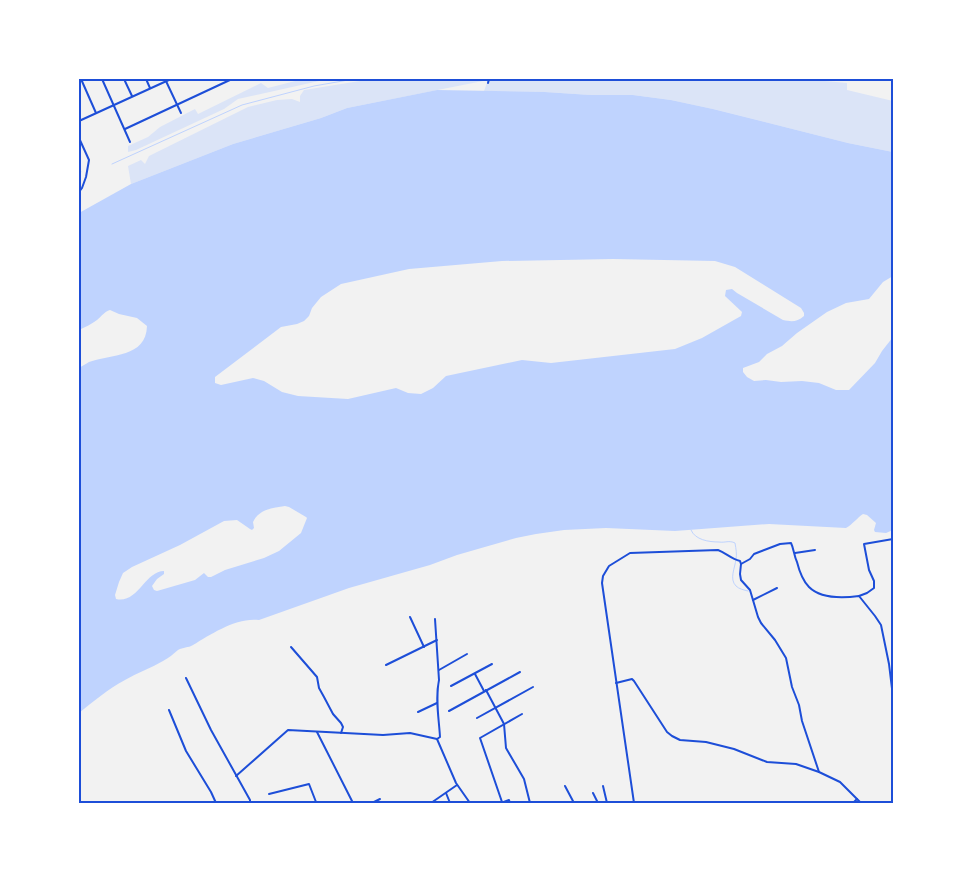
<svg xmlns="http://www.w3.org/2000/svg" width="972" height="882" font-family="Arial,sans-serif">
	<rect width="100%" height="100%" fill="#f2f2f2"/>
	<g fill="#dbe4f7">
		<polygon points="303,79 328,79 238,99 224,109 136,150 128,152 128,146 148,137 160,127 195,109 198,114 261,83 268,88"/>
		<polygon points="366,79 803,79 847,83 847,90 893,101 893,152 848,143 713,109 671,100 633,95 591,95 545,92 484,91 488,80 347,108 321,118 233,144 131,184 128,166 141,160 145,164 149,156 248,107 277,100 292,99 300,102 300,96 304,90 366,80"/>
	</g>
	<path fill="#bfd3fe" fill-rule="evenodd" d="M437,90L545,92L591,95H633L671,100L713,109L848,143L893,152V276L883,282L869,299L846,303L827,312L797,333L782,346L767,354L759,362L743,368V372L747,377L754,381L766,380L781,382L802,381L819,383L836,390H849L875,363L882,351L893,337V530L886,533L875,532L874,530L876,523L867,515L863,514C857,518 853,524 846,528L769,524L675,531L606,528L564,530L536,534L516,538L457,555L430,565L349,588L259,620C237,617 211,634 193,645C188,648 183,647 178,650C173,654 169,658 163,661C151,668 137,673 125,680C108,689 94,701 79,713V368C82,366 86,364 89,362C111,354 146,358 147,326L137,318L119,314L110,310C104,312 102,316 97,320C92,324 85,327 79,330V213L131,184L233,144L321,118L347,108ZM613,259L715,261L735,267L801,308L804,313V316C797,322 792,322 783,320L737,293L732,289L726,290L725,296L742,312L741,316L702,338L675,349L551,363L522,360L446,376L433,388L421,394L408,393L396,388L348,399L298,396L282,392L264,381L253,378L221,385L215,383V377L281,327L297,324L304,321L309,316L312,308L321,297L341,284L409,269L502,261ZM285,506L289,507L306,517L307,518L301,533L279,551L264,558L225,570L211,577H208L204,573L195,580L157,591L154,590L152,586L157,579L164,574V571C145,571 138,604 116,599L115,595L119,582L123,573L132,567L180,545L224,521L237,520L250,529L252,530L254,528L253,522C259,509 273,508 285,506Z"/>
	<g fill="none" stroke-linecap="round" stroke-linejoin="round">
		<g stroke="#bfd3fe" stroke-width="1">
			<polyline points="112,164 242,105 314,86 354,79"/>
			<polyline points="79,173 81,172"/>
			<path d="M691,530C695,540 709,542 719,542C725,543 729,540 735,543C736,549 737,554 736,559C735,568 729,579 736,586C739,589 744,590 748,591"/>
		</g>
		<g stroke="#1d4ed8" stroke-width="2">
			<polyline points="81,79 96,113"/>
			<polyline points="102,79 130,142"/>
			<polyline points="124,79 132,96"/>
			<polyline points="146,79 150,88"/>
			<polyline points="165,79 181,113"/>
			<polyline points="488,83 489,79"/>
			<polyline points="79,121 171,79"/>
			<polyline points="125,129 232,79"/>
			<polyline points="79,138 89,160 86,177 82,188 79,192"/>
			<polyline points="795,553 815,550"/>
			<path d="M741,564L750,559L754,554L780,544L791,543C794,549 794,556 797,562C799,570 803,581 809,587C821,599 844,598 859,596L875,616L881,625L889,664L893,697"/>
			<polyline points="859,596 867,593 874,588 874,581 869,570 864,544 893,539"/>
			<polyline points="753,600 777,588"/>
			<polyline points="410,617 424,647"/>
			<polyline points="291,647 317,677 319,688 324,697 333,714 341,723 343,727 341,733"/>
			<polyline points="386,665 437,640"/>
			<polyline points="439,670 467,654"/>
			<polyline points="475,674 484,691"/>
			<polyline points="186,678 211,730 250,800 250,803"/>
			<polyline points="616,683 632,679 634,681 667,732 672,736 680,740 706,742 734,749 767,762 796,764 819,772 840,782 861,803"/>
			<polyline points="451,686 492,664"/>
			<polyline points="486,690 504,724 506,748 524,779 530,803"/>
			<polyline points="169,710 186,751 211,792 216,803"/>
			<polyline points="449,711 520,672"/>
			<polyline points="418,712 437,703"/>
			<polyline points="477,718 533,687"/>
			<polyline points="317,732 353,803"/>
			<polyline points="437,739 456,783 470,803"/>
			<path d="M236,776L288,730L383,735L410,733L437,739L440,737C439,719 435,699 439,680L435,619"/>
			<polyline points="565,786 574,803"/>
			<polyline points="603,786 607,803"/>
			<polyline points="446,793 450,803"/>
			<polyline points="593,793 598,803"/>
			<polyline points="269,794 309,784 316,802 315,803"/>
			<polyline points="502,802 480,738 522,714"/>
			<polyline points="372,803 380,799"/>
			<polyline points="431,803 457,785"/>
			<polyline points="501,803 509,800 510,803"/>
			<path d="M634,803L602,583L603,576L609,566L630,553L718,550C726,553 731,559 740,561L741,564L740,574L741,580L750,590L758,617L761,623L775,640L786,658L792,687L799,705L802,721L819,772"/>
			<polyline points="853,803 857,799"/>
		</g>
	</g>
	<rect width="972" height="882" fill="none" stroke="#ffffff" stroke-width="160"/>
	<rect x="80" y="80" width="812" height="722" fill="none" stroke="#1d4ed8" stroke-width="2"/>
</svg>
